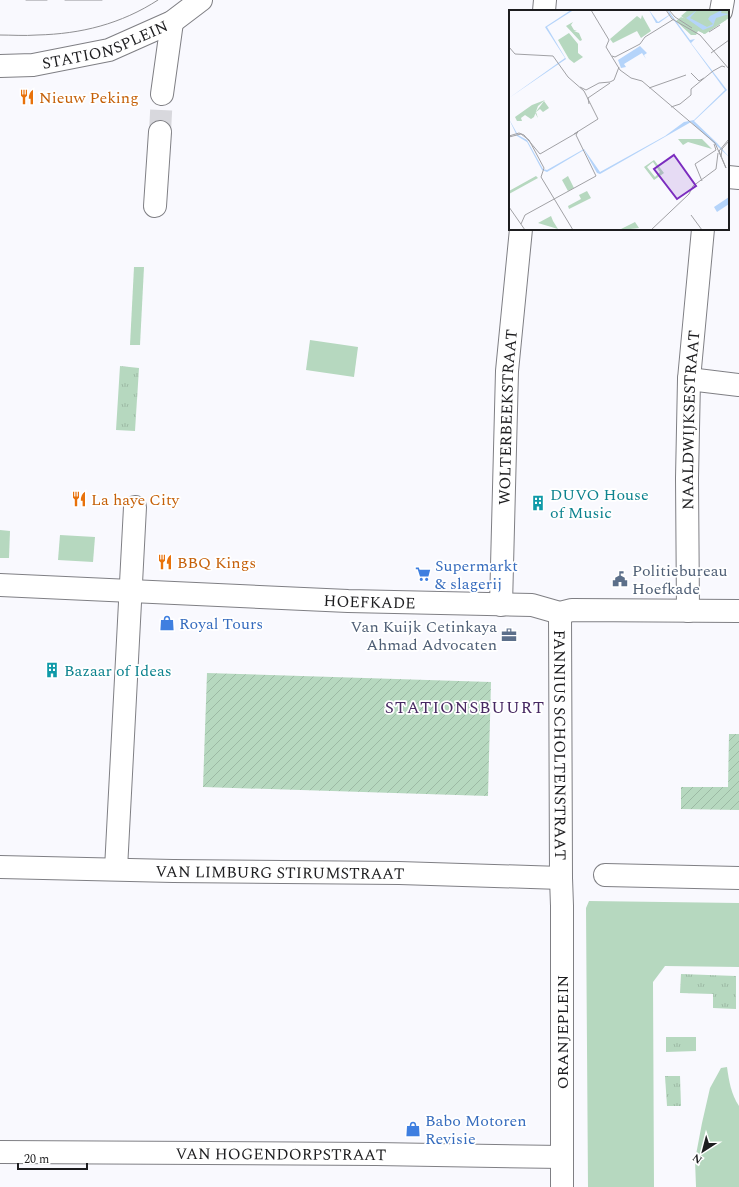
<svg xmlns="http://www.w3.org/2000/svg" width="739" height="1187" font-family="Spectral,serif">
	<defs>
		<pattern id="park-tufts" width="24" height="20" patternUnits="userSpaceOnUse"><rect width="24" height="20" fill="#b6d8bf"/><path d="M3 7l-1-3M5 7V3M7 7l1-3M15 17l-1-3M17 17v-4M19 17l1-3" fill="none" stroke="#9cb9a4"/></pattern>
		<pattern id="garden-furrows" width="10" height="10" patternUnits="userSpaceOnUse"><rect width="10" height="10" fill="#b6d8bf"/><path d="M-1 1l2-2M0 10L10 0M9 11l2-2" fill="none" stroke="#9cb9a4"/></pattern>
	</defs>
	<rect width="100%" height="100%" fill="#f9f9fe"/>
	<g fill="#b6d8bf">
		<polygon points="134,267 144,267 140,345 130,345"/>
		<polygon points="310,340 358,347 354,377 306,370"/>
		<polygon points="0,530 10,531 9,558 0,558"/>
		<polygon points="60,535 95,537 93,562 58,560"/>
		<polygon points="589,901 739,903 739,967 665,966 653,982 654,1187 588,1187 586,908"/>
		<path d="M727,1067C729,1081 731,1094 739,1106V1187H696L695,1160L702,1123L710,1088L721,1068Z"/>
	</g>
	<g fill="url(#park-tufts)">
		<polygon points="120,366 139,368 135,431 116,430"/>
		<polygon points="681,974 736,976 736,1009 713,1008 713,994 680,993"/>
		<polygon points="666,1037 696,1037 696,1051 666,1052"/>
		<polygon points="665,1076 680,1076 681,1106 667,1106"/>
	</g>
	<g fill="url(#garden-furrows)">
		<polygon points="207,673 491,682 488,796 203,787"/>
		<polygon points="729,734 739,734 739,810 681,809 681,787 728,787"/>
	</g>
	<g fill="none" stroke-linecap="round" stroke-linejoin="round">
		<polyline stroke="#d8d8dd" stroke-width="22" stroke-dasharray="22 11" stroke-linecap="butt" points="160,132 162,94"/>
		<g stroke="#7f7f84" stroke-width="24">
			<g id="minor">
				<polyline points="544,11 545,0"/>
				<polyline points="721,11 723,0"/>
				<path id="s1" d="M0,66L33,65L109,50L172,22L201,0"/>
				<polyline points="162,94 172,22"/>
				<polyline points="728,177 739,178"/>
				<polyline points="155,206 160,132"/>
				<polyline points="689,379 739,385"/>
				<path id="s2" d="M0,585L348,601L532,605L560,613L572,610L739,611"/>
				<path id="s3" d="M501,605L507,371L521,229"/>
				<path id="s4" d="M688,611L687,478L689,379L703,229"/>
				<path id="s5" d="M560,613L561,878L562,906V1187"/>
				<path id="s6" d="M0,867L173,871L399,873L561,878"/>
				<polyline points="116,869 135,507"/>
				<polyline points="605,875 739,878"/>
				<path id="s7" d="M0,1152L376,1154L562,1157"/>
			</g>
		</g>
		<use href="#minor" stroke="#fff" stroke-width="22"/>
		<g stroke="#909093" stroke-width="1">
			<polyline points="26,0 47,0"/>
			<polyline points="65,0 102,0"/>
			<path d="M0,35C12,35 24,36 37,35C81,34 121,24 158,0"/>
		</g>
	</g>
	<defs>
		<g id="restaurant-bare" transform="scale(1.2)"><path d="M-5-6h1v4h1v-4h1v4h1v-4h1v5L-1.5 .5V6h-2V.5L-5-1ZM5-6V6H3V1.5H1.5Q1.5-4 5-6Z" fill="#e8710a" stroke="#fff" stroke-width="2.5" paint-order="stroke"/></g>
		<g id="building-bare" transform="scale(1.2)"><path d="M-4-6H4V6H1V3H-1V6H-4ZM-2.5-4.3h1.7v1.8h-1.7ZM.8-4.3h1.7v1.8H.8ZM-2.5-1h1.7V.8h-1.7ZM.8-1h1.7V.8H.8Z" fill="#0f9aa8" stroke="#fff" stroke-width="2.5" paint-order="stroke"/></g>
		<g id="supermarket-bare" transform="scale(1.2)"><path d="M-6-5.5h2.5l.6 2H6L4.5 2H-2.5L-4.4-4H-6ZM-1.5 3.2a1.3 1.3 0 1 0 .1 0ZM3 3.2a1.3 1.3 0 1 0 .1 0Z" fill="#3f7fe0" stroke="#fff" stroke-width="2.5" paint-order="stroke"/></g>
		<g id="civic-bare" transform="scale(1.2)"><path d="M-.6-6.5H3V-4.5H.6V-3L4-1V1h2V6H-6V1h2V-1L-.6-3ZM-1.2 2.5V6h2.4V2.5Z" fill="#5c6f8a" stroke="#fff" stroke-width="2.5" paint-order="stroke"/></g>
		<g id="shop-bare" transform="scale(1.2)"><path d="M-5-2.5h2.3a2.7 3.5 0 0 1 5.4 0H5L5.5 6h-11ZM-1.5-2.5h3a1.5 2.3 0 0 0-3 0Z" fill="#3f7fe0" stroke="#fff" stroke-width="2.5" paint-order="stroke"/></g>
		<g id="office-bare" transform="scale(1.2)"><path d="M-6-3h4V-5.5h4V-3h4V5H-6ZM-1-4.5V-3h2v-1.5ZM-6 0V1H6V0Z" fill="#5c6f8a" stroke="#fff" stroke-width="2.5" paint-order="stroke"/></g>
	</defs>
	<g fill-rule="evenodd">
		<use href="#restaurant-bare" x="27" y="97"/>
		<use href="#restaurant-bare" x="79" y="499"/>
		<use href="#building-bare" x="538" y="503"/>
		<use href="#restaurant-bare" x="165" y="562"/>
		<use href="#supermarket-bare" x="423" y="574"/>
		<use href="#civic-bare" x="620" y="579"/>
		<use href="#shop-bare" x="167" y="623"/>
		<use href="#office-bare" x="509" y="635"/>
		<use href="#building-bare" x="52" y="670"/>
		<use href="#shop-bare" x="413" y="1129"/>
	</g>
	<g text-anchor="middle" stroke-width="3.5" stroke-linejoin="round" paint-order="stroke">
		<g font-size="16" fill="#1d1d1f" stroke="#fff">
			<text dy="6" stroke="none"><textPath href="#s1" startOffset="108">STATIONSPLEIN</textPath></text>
			<text dy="6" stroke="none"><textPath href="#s3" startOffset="188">WOLTERBEEKSTRAAT</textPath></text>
			<text dy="6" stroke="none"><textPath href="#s4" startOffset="191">NAALDWIJKSESTRAAT</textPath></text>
			<text dy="6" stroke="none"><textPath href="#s2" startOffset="370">HOEFKADE</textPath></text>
			<text dy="6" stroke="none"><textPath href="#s5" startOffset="132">FANNIUS SCHOLTENSTRAAT</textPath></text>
			<text dy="6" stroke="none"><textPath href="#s6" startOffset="280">VAN LIMBURG STIRUMSTRAAT</textPath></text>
			<text transform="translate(562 1032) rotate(-90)" y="6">ORANJEPLEIN</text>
			<text dy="6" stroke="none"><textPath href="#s7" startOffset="281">VAN HOGENDORPSTRAAT</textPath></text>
		</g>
		<g font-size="16" fill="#c56008" stroke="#fff" text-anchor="start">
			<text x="39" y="103">Nieuw Peking</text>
			<text x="91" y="505">La haye City</text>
			<text x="177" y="568">BBQ Kings</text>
		</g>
		<g font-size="16" fill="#0d838f" stroke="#fff" text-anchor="start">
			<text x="550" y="500">DUVO House<tspan x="550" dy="18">of Music</tspan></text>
			<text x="64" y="676">Bazaar of Ideas</text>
		</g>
		<g font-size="16" fill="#366cbe" stroke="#fff" text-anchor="start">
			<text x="435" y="571">Supermarkt<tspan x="435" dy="18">&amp; slagerij</tspan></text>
			<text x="179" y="629">Royal Tours</text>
			<text x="425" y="1126">Babo Motoren<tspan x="425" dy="18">Revisie</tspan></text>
		</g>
		<g font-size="16" fill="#4e5e75" stroke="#fff" text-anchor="start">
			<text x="632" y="576">Politiebureau<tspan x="632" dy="18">Hoefkade</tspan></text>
			<text x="497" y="632" text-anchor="end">Van Kuijk Cetinkaya<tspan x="497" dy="18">Ahmad Advocaten</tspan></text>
		</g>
		<g font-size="17" letter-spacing="1" fill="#472962" stroke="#fff">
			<text x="465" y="713">STATIONSBUURT</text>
		</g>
	</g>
	<g transform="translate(509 10)">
		<rect width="220" height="220" fill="#f9f9fe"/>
		<path d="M187,0L217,10L196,24L189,21L187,25H182L167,11L172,7L177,9ZM133,5L142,21L132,28L128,21L104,33L101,29L128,6L132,9ZM145,150L155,163L145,170L135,157ZM144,152L151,162L146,167L138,157ZM59,166L65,178L59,181L53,170Z" fill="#b6d8bf" fill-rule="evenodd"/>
		<path d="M179,0H220V8L195,24L172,6ZM60,23L69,34V43L74,47L65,53L60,49L49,30ZM36,90L29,96L25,107L22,109L16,105L12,108L13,111H8L6,107L23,95ZM169,129H193L203,139L179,132L174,135ZM27,166L29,168L0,184V181ZM78,181L82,188L60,199L59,196L72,189L70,185ZM42,206L44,211L49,219L29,213ZM126,212L130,218L113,220L112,219Z" fill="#b6d8bf"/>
		<path d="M64,12L62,15L65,20H68L65,21L70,23L73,30L71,31L57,16ZM35,91L40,98L34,102L31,99L27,102L29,108L26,103Z" fill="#b6d8bf"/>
		<path d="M62,0H69L63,1L38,17L57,49L0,88L56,48L36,17ZM140,0L149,12L160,5L159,0L181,30L186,29L182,33L218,80L185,111L208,133L220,147L182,112L91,164L88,163L75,140L38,162L33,160L18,132L8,126L0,109L9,125L18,130L34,159L38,160L75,139L91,162L156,126L175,112L185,110L216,80L161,5L150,13H147ZM188,0L181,8L198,17L204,14L199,9L201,6L213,0L212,3L220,4L207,8L204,16L194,20L177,8ZM131,36L138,43L135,45L137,49L133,43L115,54L117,57L112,58L109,50ZM220,187V194L208,202L205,197Z" fill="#b5d4fa"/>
		<path fill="none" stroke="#a1a1a5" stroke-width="1" d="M82,0L100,30L97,37L111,60L122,68L133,71L206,133L217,158M157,0L163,9L191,25L220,59M160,0L166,7L183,18M200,22L211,15M0,37L6,44L44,46L59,67L75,81L89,109L65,124M202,43L220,30M103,46L106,47L131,34L136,27L165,9M182,63L190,71L195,68M71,77L77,80L90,73L101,72L105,70L110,57M140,78L177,65M80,94L79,88L101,73M162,97L171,94L182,85V79L204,61L213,56L216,57M0,126L10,123L15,125L31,144L69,122M0,127L12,124L20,130L35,158L32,167L64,220M212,147L213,139L220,131M217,158L210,141L220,129M193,171L186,154L207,140L205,134M0,197L16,220M182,205L193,220M12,214L16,205L87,166L67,125L69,121M142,220L180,184L184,176L207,159L209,143"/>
		<path fill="#7b2cbf" fill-opacity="0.15" stroke="#7b2cbf" stroke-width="2" d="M165,145L187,176L168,189L145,159Z"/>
		<rect width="220" height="220" fill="none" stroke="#1d1d1f" stroke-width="2"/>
	</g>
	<g transform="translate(703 1151) rotate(216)" stroke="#ffffff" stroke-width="3" paint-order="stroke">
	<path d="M0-3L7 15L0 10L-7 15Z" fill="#1d1d1f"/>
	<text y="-6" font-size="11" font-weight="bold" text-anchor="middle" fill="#1d1d1f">N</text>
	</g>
	<path d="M18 1163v6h69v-6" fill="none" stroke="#1d1d1f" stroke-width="2"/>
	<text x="24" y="1163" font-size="12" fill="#1d1d1f" stroke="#ffffff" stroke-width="3" paint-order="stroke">20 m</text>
</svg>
